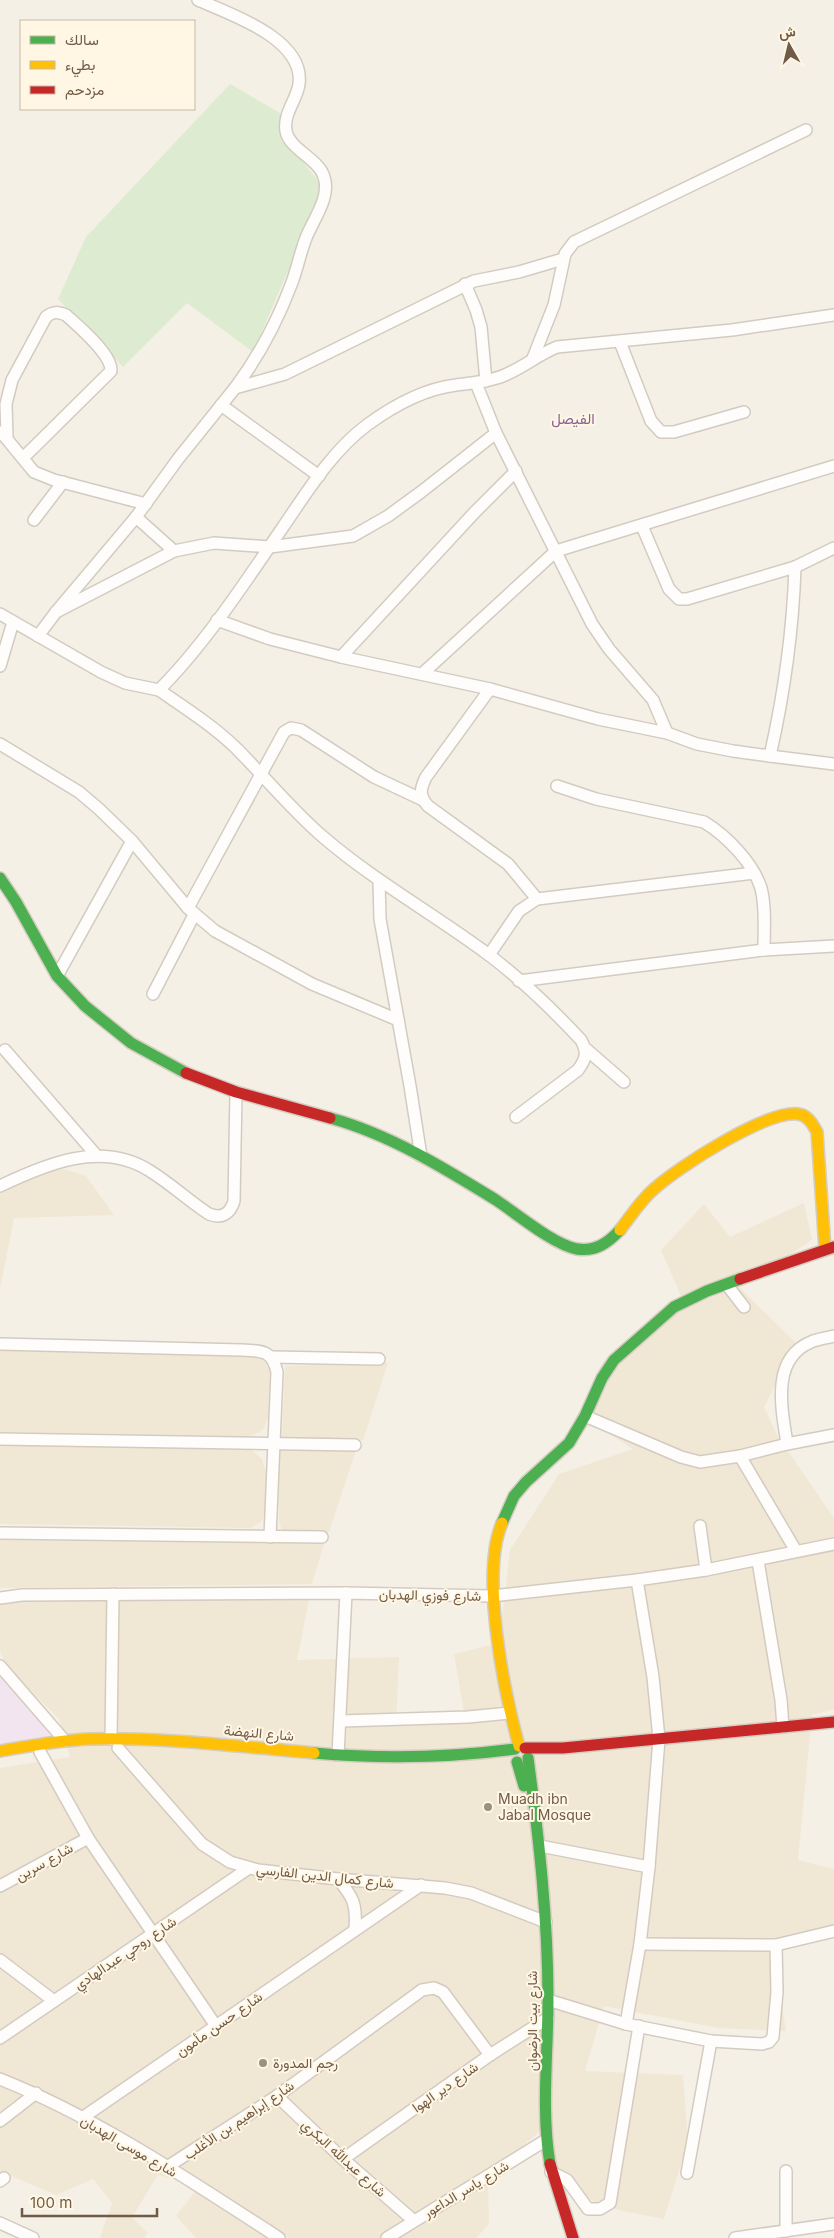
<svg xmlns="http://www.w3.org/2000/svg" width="834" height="2238" font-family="Inter,Vazirmatn,sans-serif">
	<rect width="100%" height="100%" fill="#f5f0e5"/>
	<g fill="#f1e7d5">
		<polygon points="64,1169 86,1176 114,1215 14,1218 0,1289 0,1192 51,1171"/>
		<polygon points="804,1203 812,1240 739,1287 797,1344 764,1407 777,1435 834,1518 834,1709 812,1715 798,1860 834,1869 834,1935 773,1950 786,2031 718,2028 604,2006 585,2071 683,2075 688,2142 664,2219 603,2207 556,2179 547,2125 488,2176 489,2224 476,2238 289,2238 268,2225 273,2238 196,2238 176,2216 199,2186 158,2175 132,2217 148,2233 144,2238 100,2238 112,2203 93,2179 56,2195 0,2171 0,1768 70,1757 59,1719 7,1667 0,1651 0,1602 94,1600 309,1600 297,1660 399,1657 396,1724 465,1719 454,1654 499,1643 510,1550 559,1474 633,1449 583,1417 629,1352 682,1298 661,1250 704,1204 730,1237"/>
		<polygon points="0,1351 258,1356 265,1361 270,1371 268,1418 263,1430 251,1436 0,1432"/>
		<polygon points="388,1363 363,1440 282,1437 285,1366"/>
		<polygon points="0,1445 248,1447 262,1459 266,1471 265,1514 261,1522 251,1528 0,1524"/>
		<polygon points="279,1450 356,1450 329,1532 282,1531 279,1521"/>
		<polygon points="0,1540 324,1544 312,1584 0,1588"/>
	</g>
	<polygon fill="#f3e5ef" points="0,1674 14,1691 50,1729 49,1737 0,1748"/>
	<polygon fill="#ddecd0" points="230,84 280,113 280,132 287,147 303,162 316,178 323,190 253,352 187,303 123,367 58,299 86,237"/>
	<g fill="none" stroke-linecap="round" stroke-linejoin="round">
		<g stroke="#d3cbc1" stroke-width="14">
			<g id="street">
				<path d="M198,0C230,14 305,39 299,84C297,100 283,113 286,131C289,149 319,159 324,177C331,197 313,220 306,238C300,253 297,270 291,285C277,322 259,356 235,388"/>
				<polyline points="465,284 476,310 481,327 486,381"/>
				<polyline points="620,342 651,421 661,432 674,432 744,412"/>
				<polyline points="533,358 554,305 565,254 574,242 806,130"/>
				<polyline points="476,383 496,433 592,624 609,649 653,700 667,733"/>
				<polyline points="221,405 319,476"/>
				<polyline points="1,432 34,472 54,480 146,504"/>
				<path d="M7,437L6,404L12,380L46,317C53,311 58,312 66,315C78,326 112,354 111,371L23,458"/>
				<polyline points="136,517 174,551"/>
				<polyline points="34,520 63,482"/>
				<polyline points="795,567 834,548"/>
				<polyline points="56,612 136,517 178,459 235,388 285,374 474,281 519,272 563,259"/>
				<path d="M0,614L101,672L125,683L159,690C205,644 246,581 283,527C307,492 332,451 367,425C393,406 423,389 456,385C471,383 485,382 500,377C520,370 537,355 557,347L732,330L834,315"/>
				<path d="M217,620L270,639L341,657L490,689L598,719L667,733L697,744L733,751L770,756C784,694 793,630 795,567L687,599H679L669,589L642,526"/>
				<polyline points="38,636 56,612 174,551 214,543 270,547 353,536 388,516 421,492 496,433"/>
				<polyline points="341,657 474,513 516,471"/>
				<polyline points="0,666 13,622"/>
				<polyline points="422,674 556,551 834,466"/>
				<path d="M490,689L426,777C420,789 419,796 428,806L508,864L537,899"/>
				<path d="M159,690C185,708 212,725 235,747C264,776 291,809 322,836C374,881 434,914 489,955C522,980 553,1010 581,1040C588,1053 586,1059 578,1070L516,1117"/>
				<polyline points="0,744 79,792 99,809 132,841 188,908 215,931 312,984 398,1020"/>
				<polyline points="770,756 834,764"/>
				<path d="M557,786L596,799L704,822C727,836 753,863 761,888C766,907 764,930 764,950"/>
				<polyline points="379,881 380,919 410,1086 421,1156"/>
				<polyline points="188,908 284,732 291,728 301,730 374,777 423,800"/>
				<polyline points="489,955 519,911 537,899 754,873"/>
				<polyline points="57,976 132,841"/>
				<polyline points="519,981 764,950 834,946"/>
				<polyline points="153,994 194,915"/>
				<polyline points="586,1049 624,1082"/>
				<polyline points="5,1050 97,1156"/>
				<path d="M0,1186C46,1164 102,1140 150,1171C171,1184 189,1201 209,1214C222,1219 230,1214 234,1201L236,1092"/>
				<polyline points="727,1285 744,1307"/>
				<path d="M0,1344L242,1350C262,1351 272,1350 277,1372L270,1537"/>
				<polyline points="271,1357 379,1359"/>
				<polyline points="585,1416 681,1457 700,1462 740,1456 787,1444 834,1435"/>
				<polyline points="0,1439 355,1445"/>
				<path d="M787,1444C782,1410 770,1359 811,1342C818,1339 827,1338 834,1336"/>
				<polyline points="740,1456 796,1551"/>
				<polyline points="700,1526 706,1570"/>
				<polyline points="0,1533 322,1537"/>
				<polyline points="758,1561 781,1700 783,1727"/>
				<polyline points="0,1598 22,1595 346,1593 492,1596 637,1580 706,1570 834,1544"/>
				<polyline points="0,1666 65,1741"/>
				<polyline points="341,1721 468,1717 510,1713"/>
				<polyline points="111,1739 113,1594"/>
				<polyline points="118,1748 202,1844 230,1862 258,1870 338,1879 445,1888 471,1893 546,1922"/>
				<polyline points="40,1752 88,1838 216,2026"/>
				<polyline points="338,1755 346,1593"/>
				<polyline points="540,1846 649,1867"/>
				<path d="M338,1879C353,1897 357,1904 355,1929"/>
				<polyline points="0,1886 88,1838"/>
				<polyline points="640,1944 776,1945 834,1931"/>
				<polyline points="0,1960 54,2001"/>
				<polyline points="548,2000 626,2024 711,2041 762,2044 769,2042 773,2037 777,1992 776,1945"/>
				<polyline points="626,2024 640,1944 649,1867 659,1739 653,1677 637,1580"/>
				<polyline points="0,2038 249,1868"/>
				<path d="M0,2079C98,2118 191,2181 279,2238"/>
				<polyline points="277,2096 343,2159 413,2220"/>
				<polyline points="82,2118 421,1885"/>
				<polyline points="0,2121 36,2093"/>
				<polyline points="343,2159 490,2055 548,2018"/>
				<polyline points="167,2167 277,2096 422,1990 434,1988 443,1992 490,2055"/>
				<polyline points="786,2171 786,2231"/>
				<polyline points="551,2172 567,2180 588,2209 600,2209 610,2203 639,2026"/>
				<polyline points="687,2173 711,2041"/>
				<polyline points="0,2181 4,2178"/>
				<polyline points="0,2223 33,2238"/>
				<polyline points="387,2238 546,2140"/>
				<polyline points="735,2238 834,2224"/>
			</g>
		</g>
		<g stroke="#d6cdc2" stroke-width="14">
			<g id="fast">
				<polyline points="0,878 16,902 57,976 85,1006 131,1043 186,1073"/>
				<path d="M330,1118C389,1134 444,1168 496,1200C517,1214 554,1245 577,1249C595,1252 608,1243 620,1230"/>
				<polyline points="502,1523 514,1496 526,1482 569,1443 585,1416 602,1378 614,1360 674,1307 707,1291 740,1279"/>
				<path d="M314,1753C382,1759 448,1758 515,1749"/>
				<path d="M528,1758C539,1839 548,1919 548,2000C548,2054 541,2110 550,2164"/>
				<polyline points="517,1762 524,1786"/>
			</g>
		</g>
		<g stroke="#d6cdc2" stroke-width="14">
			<g id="slow">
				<path d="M620,1230C631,1216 640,1201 654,1189C678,1167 767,1110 798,1114C808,1115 813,1125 817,1132L825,1249"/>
				<path d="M502,1523C480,1575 504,1691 519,1746"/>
				<path d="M0,1751C30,1746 60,1740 90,1739C165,1737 240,1747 314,1753"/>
			</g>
		</g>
		<g stroke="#d6cdc2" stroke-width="14">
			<g id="jam">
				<polyline points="186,1073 236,1092 330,1118"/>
				<polyline points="740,1279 834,1247"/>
				<polyline points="525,1748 563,1748 834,1722"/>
				<polyline points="550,2164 573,2238"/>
			</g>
		</g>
		<use href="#street" stroke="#fefdfb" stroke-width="11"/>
		<use href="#fast" stroke="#4caf50" stroke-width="11"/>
		<use href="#slow" stroke="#ffc107" stroke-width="11"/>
		<use href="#jam" stroke="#c62828" stroke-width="11"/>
	</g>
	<g fill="#9f8f7e" stroke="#fff7e4" stroke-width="2">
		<circle cx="488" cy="1807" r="5"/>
		<circle cx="263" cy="2063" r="5"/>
	</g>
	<g text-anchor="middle" stroke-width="4" stroke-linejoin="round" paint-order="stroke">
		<g font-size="14" fill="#715b47" stroke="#fff7e4">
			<text transform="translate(430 1595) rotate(1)" y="5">شارع فوزي الهدبان</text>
			<text transform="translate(259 1733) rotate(5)" y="5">شارع النهضة</text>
			<text transform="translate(44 1862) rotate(-29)" y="5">شارع سرين</text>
			<text transform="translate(325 1876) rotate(6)" y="5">شارع كمال الدين الفارسي</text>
			<text transform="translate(125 1953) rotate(-34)" y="5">شارع روحي عبدالهادي</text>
			<text transform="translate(532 2021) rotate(-90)" y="5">شارع بيت الرضوان</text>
			<text transform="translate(219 2024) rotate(-35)" y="5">شارع حسن مأمون</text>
			<text transform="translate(445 2087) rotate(-35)" y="5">شارع دير الهوا</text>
			<text transform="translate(239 2120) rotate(-34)" y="5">شارع إبراهيم بن الأغلب</text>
			<text transform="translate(129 2146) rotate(30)" y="5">شارع موسى الهدبان</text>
			<text transform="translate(344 2158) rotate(42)" y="5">شارع عبدالله البكري</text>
			<text transform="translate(466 2189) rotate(-31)" y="5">شارع ياسر الداعور</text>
		</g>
		<g font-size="14" fill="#715b47" stroke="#fff7e4" text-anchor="start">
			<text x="498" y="1804">Muadh ibn<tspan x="498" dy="16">Jabal Mosque</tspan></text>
			<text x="273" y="2068">رجم المدورة</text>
		</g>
		<g font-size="15" fill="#8a6295" stroke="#fff7e4">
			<text x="573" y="424">الفيصل</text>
		</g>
	</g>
	<rect x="20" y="20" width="175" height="90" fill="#fff7e4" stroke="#c6b9a5"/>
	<rect x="30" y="36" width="25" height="8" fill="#4caf50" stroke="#c6b9a5"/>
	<text x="65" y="45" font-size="15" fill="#715b47">سالك</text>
	<rect x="30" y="61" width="25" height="8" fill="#ffc107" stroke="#c6b9a5"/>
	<text x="65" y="70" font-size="15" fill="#715b47">بطيء</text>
	<rect x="30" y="86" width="25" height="8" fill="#c62828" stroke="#c6b9a5"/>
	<text x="65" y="95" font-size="15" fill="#715b47">مزدحم</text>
	<g transform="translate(789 45) rotate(352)" stroke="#fff7e4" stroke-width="4" paint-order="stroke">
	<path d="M0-4L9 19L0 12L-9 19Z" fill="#715b47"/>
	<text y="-8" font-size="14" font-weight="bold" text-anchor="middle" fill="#715b47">ش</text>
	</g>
	<path d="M22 2208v8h135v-8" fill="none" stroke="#715b47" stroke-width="2.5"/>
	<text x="30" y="2208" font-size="15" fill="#715b47" stroke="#fff7e4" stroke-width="4" paint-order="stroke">100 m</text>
</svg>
